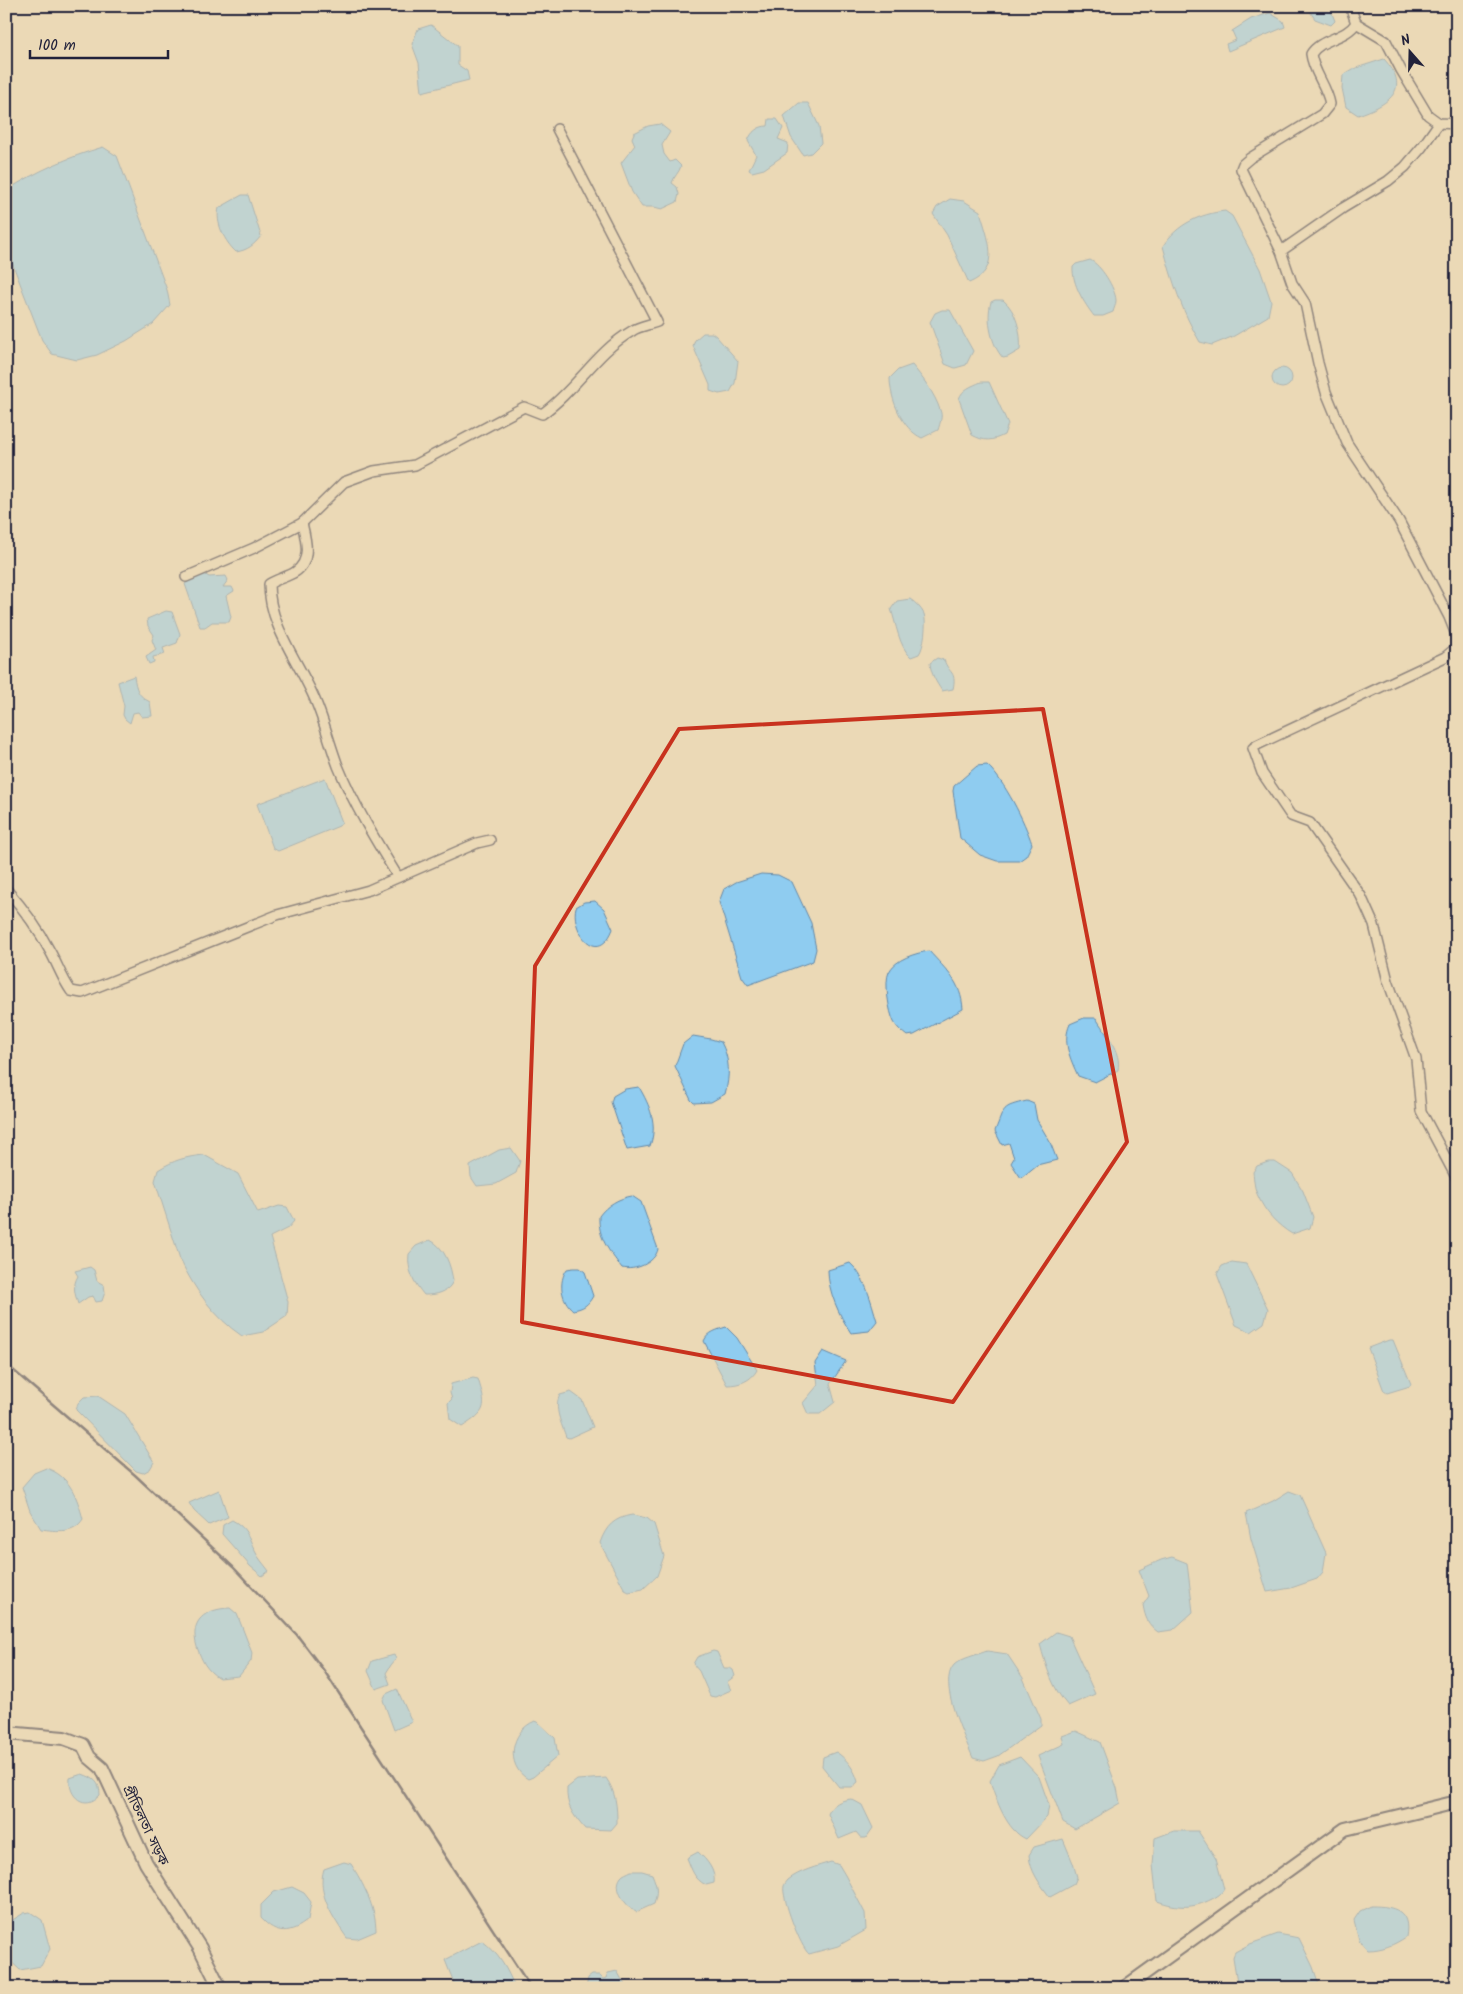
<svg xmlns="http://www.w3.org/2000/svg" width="1463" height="1994" font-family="Kalam,'Noto Sans Bengali',sans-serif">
	<rect width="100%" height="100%" fill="#ebd9b6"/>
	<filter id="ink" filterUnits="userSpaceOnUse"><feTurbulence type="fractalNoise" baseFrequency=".02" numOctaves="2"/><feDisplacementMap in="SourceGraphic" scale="10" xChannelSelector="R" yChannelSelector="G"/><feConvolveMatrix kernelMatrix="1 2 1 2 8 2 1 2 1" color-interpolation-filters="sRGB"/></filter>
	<g filter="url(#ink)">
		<g fill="#8fccf0" stroke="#6388a8">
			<polygon points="1306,6 1329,6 1335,21 1331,25 1315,19"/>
			<polygon points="1270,13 1283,21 1285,27 1228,51 1226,44 1236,40 1232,31 1251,19"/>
			<polygon points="431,25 458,46 458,65 467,71 469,80 422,92 419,63 412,44 418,29"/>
			<path d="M1384,59C1413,90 1387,105 1358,115L1346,107L1342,88L1343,75L1353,69Z"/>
			<polygon points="799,103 808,103 819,126 821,143 811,153 803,155 791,137 784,116"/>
			<path d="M769,119H777L783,128L778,139L788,143L787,153L764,169L752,172L749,170L756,155L748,141C751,132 758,126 768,126Z"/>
			<path d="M660,124L670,132L662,145L664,154L670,162L675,160L681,166C679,173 674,176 672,183L677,187L679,194L677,202L662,209L654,207H642L632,192L621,163L635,145L632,138L634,133L648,126Z"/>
			<path d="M103,147L117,156L167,290L170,305L153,324L126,341L97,355L77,360L52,354L42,340L6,247V191C36,171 69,157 103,147Z"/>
			<path d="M242,195H248L261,236C254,245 248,250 236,252C225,242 215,223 219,208Z"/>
			<path d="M950,199L964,201L980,211C987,237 1003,269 969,283L947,235L933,214L937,207Z"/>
			<path d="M1225,211L1232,216L1260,269L1271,301L1268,316L1234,336L1212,345L1200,342C1182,312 1172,280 1163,246C1177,224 1200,214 1225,211Z"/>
			<path d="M1090,260C1101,265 1115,288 1116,300C1116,305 1114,308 1113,312L1103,316H1094C1084,303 1072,284 1073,267L1076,264Z"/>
			<path d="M995,300H1003C1016,310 1022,333 1020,350L1008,357L1003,358C991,345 986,318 991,302Z"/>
			<polygon points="942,310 950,310 973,351 966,365 955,368 945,364 930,322 935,313"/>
			<polygon points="703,333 712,333 716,336 738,361 735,383 730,392 719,394 710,391 710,385 693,346 695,340"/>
			<path d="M912,365C922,377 935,394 940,410C943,416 940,423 938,430L922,438C902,429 890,399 890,378L898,370Z"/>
			<circle cx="1282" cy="378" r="10"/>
			<path d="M981,382H989L1008,424L1004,435C992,441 985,442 972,435L959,399C962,389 972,386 981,382Z"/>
			<polygon points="201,572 209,577 226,576 228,580 223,587 232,587 234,591 226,596 231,617 229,622 212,622 205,627 200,627 185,584"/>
			<path d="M910,599C916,603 921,608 924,614C927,622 924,648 919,654L911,657C899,647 896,623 891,609L897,601Z"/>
			<polygon points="166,611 172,612 180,634 177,643 163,648 165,654 153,657 154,662 149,664 146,657 156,650 152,640 154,635 148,626 147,619"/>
			<path d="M937,658L944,660C949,674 957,671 953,689L942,691C936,682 931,674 930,663Z"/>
			<path d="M134,676C136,689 138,696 150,702L152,716L142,717L138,712L133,713L130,723L125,719L123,715L124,706L118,682Z"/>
			<path d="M987,765C1004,780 1025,822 1032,844L1026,856L1019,861H997L980,855L960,838L953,791L954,786L977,766Z"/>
			<polygon points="325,778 342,822 339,826 278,851 273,848 257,804"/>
			<polygon points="761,874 778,875 792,882 811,923 816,949 813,961 748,985 742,977 719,902 724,889 736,882"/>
			<path d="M595,901L604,909L613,929C598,967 570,931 576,907L584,902Z"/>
			<path d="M929,951C947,971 961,982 963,1009L914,1035L907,1036C902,1032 897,1028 894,1022C889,1012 884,982 889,972C895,959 916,953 929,951Z"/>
			<path d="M1084,1018H1096C1105,1033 1122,1052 1118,1070L1095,1082L1078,1076C1070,1058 1062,1042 1070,1024Z"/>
			<path d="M693,1036L711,1039L721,1042C730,1059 730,1076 725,1094L711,1102L694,1103L691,1100L675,1066L683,1044Z"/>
			<path d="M639,1087C650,1106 658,1124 650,1146L627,1150L611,1102L613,1096L625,1089Z"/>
			<path d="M1027,1101L1034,1104L1037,1120L1050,1142L1057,1160L1037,1165L1021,1178L1011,1163L1014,1158L1009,1143L1002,1145L995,1131C1005,1107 1001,1107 1027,1101Z"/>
			<polygon points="511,1148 520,1161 516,1173 496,1184 477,1186 471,1177 470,1166 499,1150"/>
			<path d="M204,1155L238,1174L258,1213L279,1206L287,1207L294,1221L288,1228L270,1237L288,1302L287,1316L263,1332L242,1336C214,1317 194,1289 180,1259L155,1181L158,1170C174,1160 185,1157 204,1155Z"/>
			<path d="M1268,1162H1275L1292,1173L1303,1191L1313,1217L1310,1228L1292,1234C1277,1225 1265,1212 1258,1196C1254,1189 1254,1179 1253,1172L1257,1166Z"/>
			<path d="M632,1196L641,1202L658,1249C655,1263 635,1271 622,1268C609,1251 598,1238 599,1216C607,1205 619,1198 632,1196Z"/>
			<path d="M430,1240C445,1247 451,1266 453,1281C448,1293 436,1295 424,1295C414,1283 407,1270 409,1254L416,1246Z"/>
			<polygon points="1232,1262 1246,1264 1268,1309 1264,1323 1251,1332 1236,1325 1217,1274 1222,1266"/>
			<path d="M850,1263C865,1276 871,1301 877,1321L869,1331L851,1333C839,1315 828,1292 828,1270Z"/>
			<path d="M90,1267L94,1270L97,1281L104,1285L105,1292L102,1301L96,1302L93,1296L88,1297L78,1304C75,1294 72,1286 78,1276L75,1271Z"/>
			<path d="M573,1268H580L585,1272L593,1296C588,1305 584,1308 573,1310C561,1300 558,1282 567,1269Z"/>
			<path d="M726,1327L737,1338L757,1370C751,1381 739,1385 727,1385L704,1341C708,1332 717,1330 726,1327Z"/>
			<polygon points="1389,1340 1393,1340 1411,1384 1410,1386 1387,1393 1384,1391 1368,1348"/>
			<polygon points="823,1351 846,1361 830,1384 835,1402 820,1414 808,1414 803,1403 818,1385 815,1363"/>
			<path d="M473,1378L478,1379C487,1408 487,1411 462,1427L450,1419L448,1403L452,1399L450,1393L451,1384Z"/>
			<path d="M571,1392L582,1400L593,1427L569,1438L566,1437C562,1425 553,1407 560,1395Z"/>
			<polygon points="98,1396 125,1414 154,1462 150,1469 143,1473 136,1471 76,1410 78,1403 84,1397"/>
			<path d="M46,1468C70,1476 77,1497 83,1519C74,1534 56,1531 41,1529L30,1511L22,1487L34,1473Z"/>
			<polygon points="219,1490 228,1517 209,1525 194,1511 189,1503"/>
			<polygon points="1289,1491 1300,1495 1326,1553 1323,1572 1317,1579 1291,1588 1267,1592 1251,1539 1246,1513 1273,1501"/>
			<path d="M632,1515L647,1518L654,1524L664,1556L657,1576L643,1589L629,1592L625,1590L600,1543C606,1526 614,1518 632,1515Z"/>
			<path d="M232,1520C247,1528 248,1536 255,1551C258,1558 264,1564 269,1571L262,1576L250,1566L222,1534L223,1525Z"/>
			<path d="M1172,1557L1187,1563L1193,1612L1173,1630L1158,1632C1148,1625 1145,1617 1143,1605L1149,1596L1139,1570L1161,1560Z"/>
			<path d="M230,1608L237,1614L252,1653L251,1661L239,1676L219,1678C206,1670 202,1661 197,1647C189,1620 205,1609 230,1608Z"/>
			<path d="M1056,1632L1069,1636L1095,1694L1068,1706C1053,1689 1046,1667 1040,1644Z"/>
			<polygon points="713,1651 717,1652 724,1668 730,1668 733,1670 735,1676 727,1682 731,1690 715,1697 710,1696 699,1671 693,1664 697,1657"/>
			<path d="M987,1651L1007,1654L1023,1678L1041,1719V1725L998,1756L984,1761L973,1758C965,1738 937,1683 954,1665C961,1658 977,1655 987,1651Z"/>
			<polygon points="394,1655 396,1659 391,1665 386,1673 390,1684 376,1689 368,1671 372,1661"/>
			<polygon points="397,1689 412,1722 394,1730 383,1700 386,1694"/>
			<path d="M535,1721L538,1722L555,1738L558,1756L533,1777L528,1779C505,1766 510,1731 535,1721Z"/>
			<polygon points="1076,1731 1100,1742 1117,1788 1120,1803 1075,1829 1063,1822 1038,1756 1064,1744 1062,1736"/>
			<path d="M836,1752C847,1759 855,1770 858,1782L852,1787H839L822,1766L823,1757Z"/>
			<path d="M1020,1757L1039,1777L1049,1805L1047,1817L1026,1839C1006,1830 997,1801 990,1781L999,1765Z"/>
			<path d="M82,1774C94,1778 100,1782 100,1795C85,1811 68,1797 70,1778Z"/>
			<path d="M606,1778C616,1792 617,1807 617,1823L611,1830L585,1829C573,1815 566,1806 567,1788L577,1780Z"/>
			<path d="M851,1799L862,1805L873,1828L866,1838H861L856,1832L839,1839L828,1814C832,1804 841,1800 851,1799Z"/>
			<path d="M1174,1831H1198L1216,1859L1224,1889C1221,1894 1218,1896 1212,1899C1193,1909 1178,1908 1157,1901L1153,1865L1155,1838Z"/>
			<path d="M1063,1839L1073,1863L1077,1877L1074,1884L1050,1897C1040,1884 1030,1871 1029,1855L1034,1847Z"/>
			<path d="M698,1852C707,1860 716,1871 714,1883L706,1885C694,1879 692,1870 687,1858Z"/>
			<path d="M344,1862L351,1864C363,1883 376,1908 376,1931L357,1939L347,1938C334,1919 316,1893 324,1869Z"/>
			<path d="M831,1862L839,1865L845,1875L865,1913L866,1930L838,1946L809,1954C801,1948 781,1897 784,1886C784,1885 787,1881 788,1880C799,1871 818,1866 831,1862Z"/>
			<path d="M631,1871H642L652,1874C657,1886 658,1892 654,1904L636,1912C627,1907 612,1889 621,1877C623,1874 628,1873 631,1871Z"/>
			<path d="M292,1887L304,1893L311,1902L308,1920C291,1934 276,1935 261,1918V1905L274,1892Z"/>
			<path d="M1371,1906C1394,1906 1411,1910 1406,1937C1394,1945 1382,1950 1368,1950L1359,1940L1354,1920L1360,1911Z"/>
			<polygon points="30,1912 42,1920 50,1949 41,1966 20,1970 6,1957 6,1924 24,1913"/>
			<polygon points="1278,1934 1299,1938 1313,1967 1320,1988 1238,1988 1233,1957 1235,1952 1250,1944"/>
			<path d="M482,1941C498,1952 508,1970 515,1988H456L445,1960Z"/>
			<polygon points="617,1971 625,1985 622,1988 586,1988 588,1978 592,1975 599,1975 603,1979 606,1978 608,1973"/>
		</g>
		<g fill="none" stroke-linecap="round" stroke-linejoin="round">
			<g stroke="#22223b" stroke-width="12">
				<g id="street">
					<path d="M1350,6L1356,23C1346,39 1321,38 1311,54C1313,72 1327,86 1330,104L1322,114L1250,158L1243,164L1241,169L1281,251L1292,283L1305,303L1318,363L1326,392L1347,443L1399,521L1449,617L1457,637"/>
					<polyline points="1356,23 1386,41 1401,70 1428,115 1439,123 1457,124"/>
					<polyline points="1281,251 1343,208 1388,181 1405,167 1422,147 1439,123"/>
					<path d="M302,523C306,540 312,561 295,572C287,577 277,579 269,584C269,624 296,658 312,693C323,716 329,742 338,766C354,805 376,841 398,877"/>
					<path d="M186,577L254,548L302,523L344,482L374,471L415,465L524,407L542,414C576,390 596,352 632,331C639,326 649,325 657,322L557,129"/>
					<polyline points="1457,647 1445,657 1257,745 1253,748 1262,773 1291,816 1310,823 1361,896 1374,925 1388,981 1416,1059 1421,1111 1457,1179"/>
					<path d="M6,889C24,909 39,930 51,953C58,966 63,980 71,991L82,993L277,915L369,890L477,843L490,840"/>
				</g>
			</g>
			<g stroke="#22223b" stroke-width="16">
				<g id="secondary">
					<polyline points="6,1733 64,1738 83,1745 89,1757 102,1768 146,1863 200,1948 220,1988"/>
					<polyline points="1124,1988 1345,1829 1457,1802"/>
				</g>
			</g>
			<use href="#street" stroke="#ebd9b6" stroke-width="9"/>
			<use href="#secondary" stroke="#ebd9b6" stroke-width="12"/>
			<polyline stroke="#22223b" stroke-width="2.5" points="6,1364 135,1475 233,1567 297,1635 325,1672 531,1988"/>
		</g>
	</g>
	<path d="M0 0H1463V1994H0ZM1043,709L1127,1142L953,1402L522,1322L535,966L679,729Z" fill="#ebd9b6" fill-opacity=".55" fill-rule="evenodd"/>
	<path fill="none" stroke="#c8321e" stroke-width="4" stroke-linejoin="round" d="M1043,709L1127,1142L953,1402L522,1322L535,966L679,729Z"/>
	<g text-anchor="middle" stroke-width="5" stroke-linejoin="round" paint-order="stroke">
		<g font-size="14" fill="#22223b" stroke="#ebd9b6">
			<text transform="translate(146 1825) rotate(64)" y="5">প্রীতিলতা সড়ক</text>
		</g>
	</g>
	<rect width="1463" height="1994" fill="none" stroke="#ebd9b6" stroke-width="25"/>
	<rect x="12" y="12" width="1438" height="1969" fill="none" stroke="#22223b" stroke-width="2" filter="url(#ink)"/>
	<g transform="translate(1410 52) rotate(340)" stroke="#ebd9b6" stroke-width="4" paint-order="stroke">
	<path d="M0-4L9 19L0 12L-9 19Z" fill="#22223b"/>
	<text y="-8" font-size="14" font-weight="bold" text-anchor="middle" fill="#22223b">N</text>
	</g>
	<path d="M30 50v8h138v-8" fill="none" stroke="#22223b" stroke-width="2.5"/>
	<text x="38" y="50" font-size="15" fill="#22223b" stroke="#ebd9b6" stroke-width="4" paint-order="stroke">100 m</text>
</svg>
